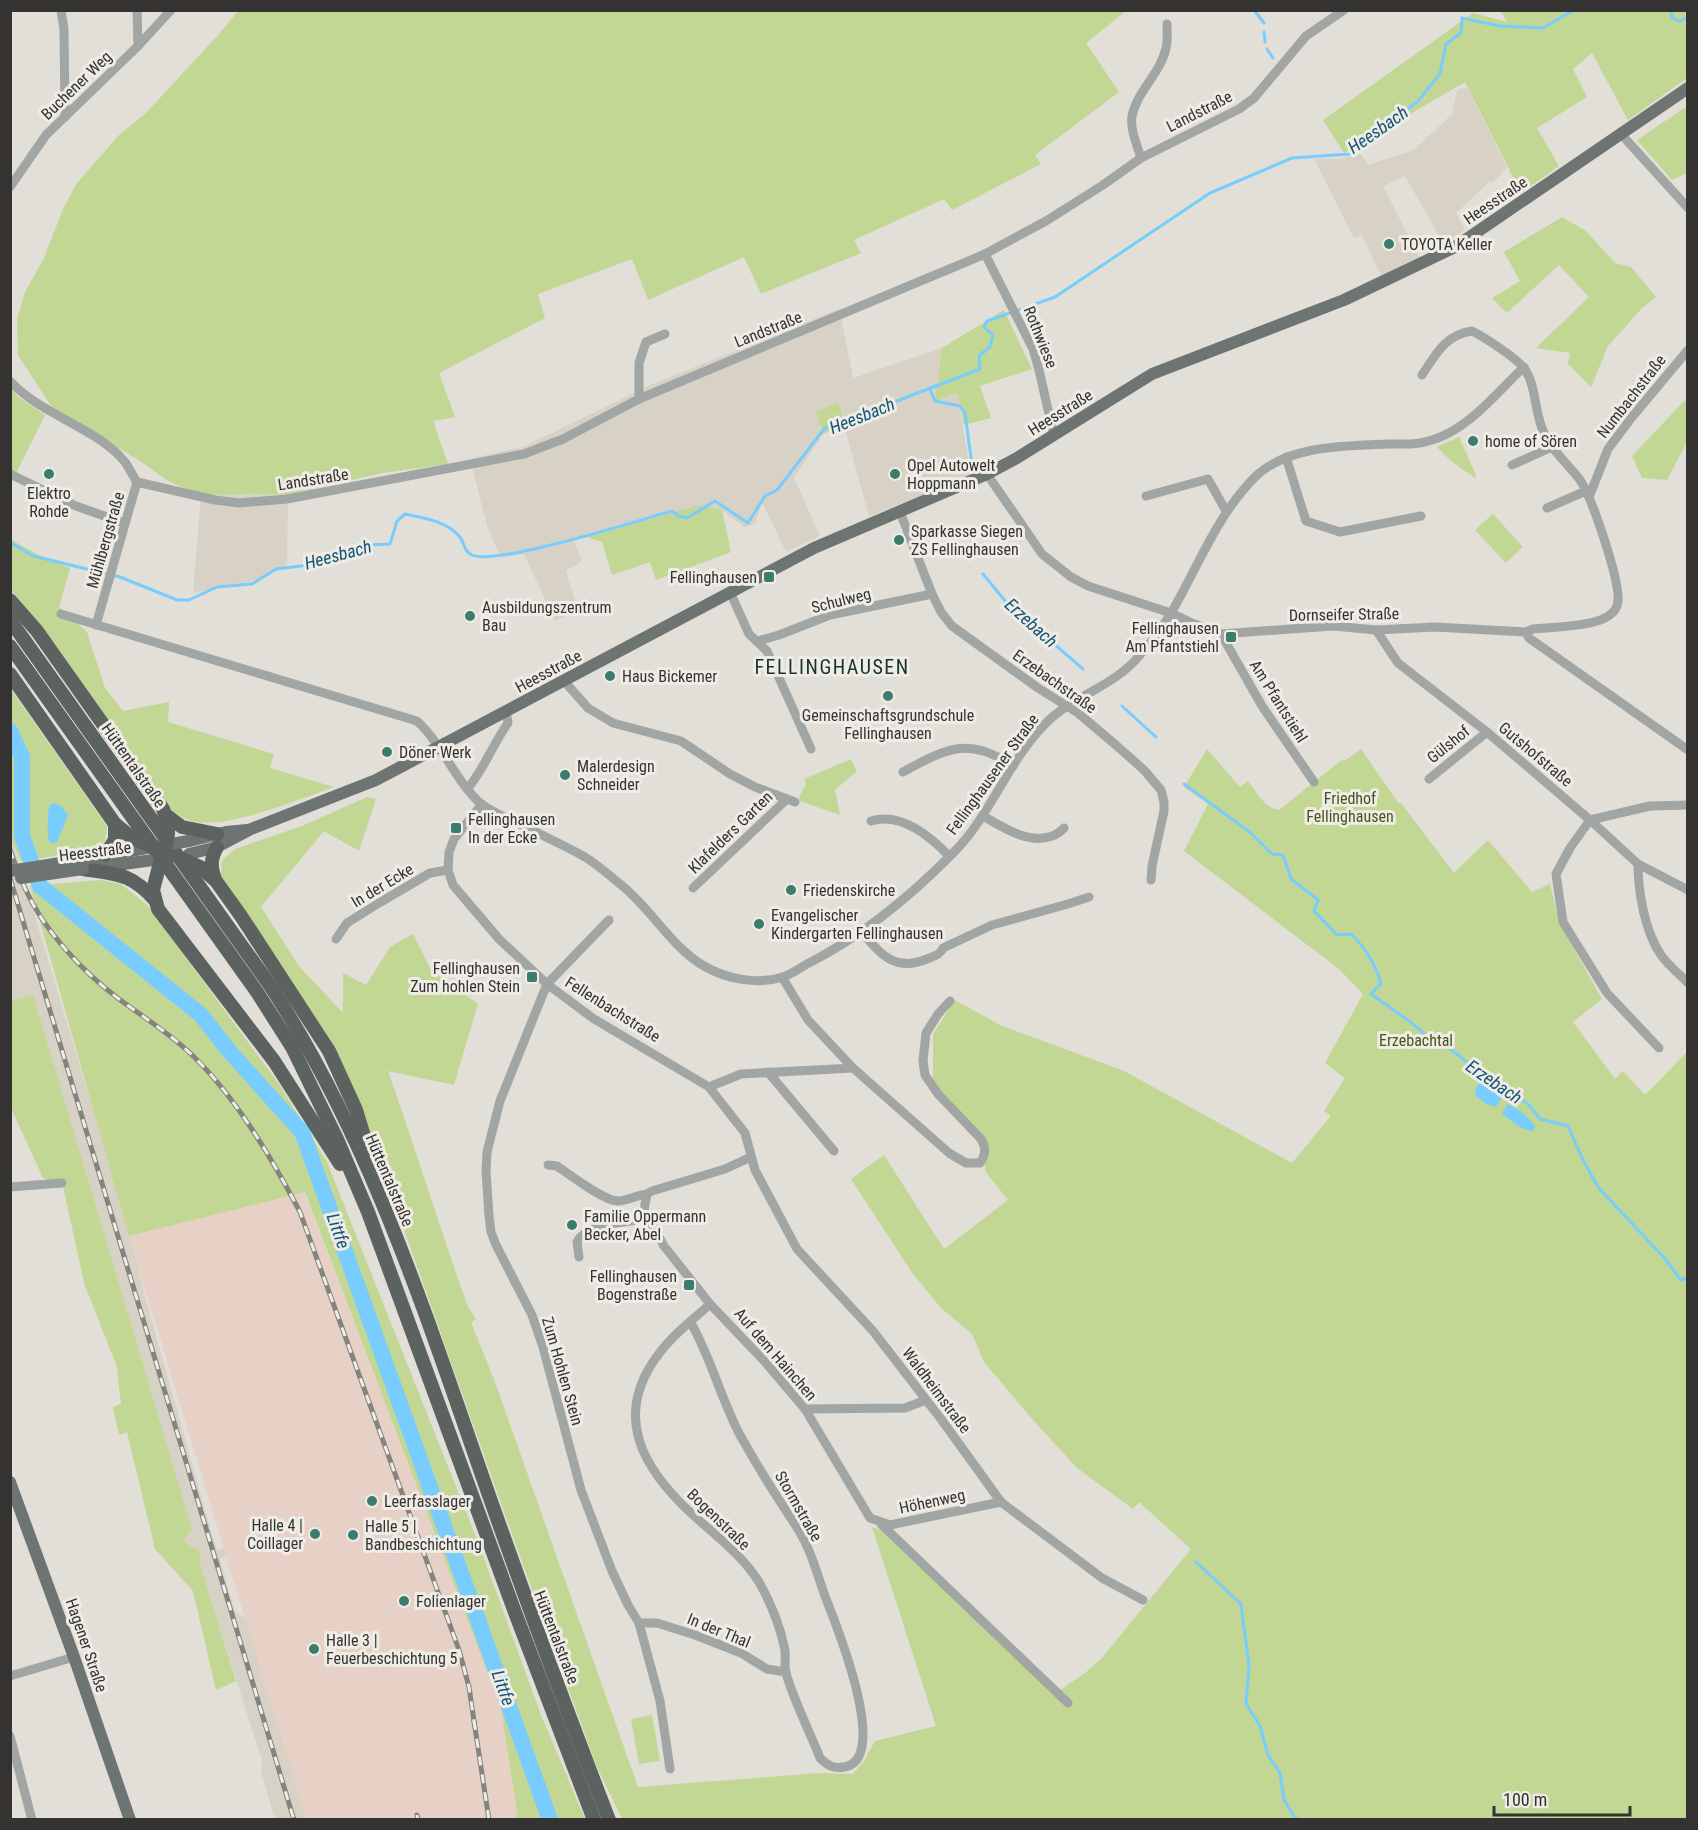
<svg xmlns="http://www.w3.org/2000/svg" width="1698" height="1830" font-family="'Roboto Condensed',sans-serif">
	<rect width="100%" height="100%" fill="#e1dfd8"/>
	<g fill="#d7d2c5">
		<polygon points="1462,88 1468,89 1507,168 1492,183 1490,181 1456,213 1465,230 1443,243 1405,176 1383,186 1419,257 1381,276 1362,235 1354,238 1314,159 1340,159 1360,153 1368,165 1414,150 1452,114 1457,91"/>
		<polygon points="839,309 853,378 942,348 935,400 957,392 971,476 869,516 838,403 816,412 823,434 794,478 820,536 786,552 762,502 755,524 744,527 722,510 698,505 574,541 582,561 566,571 578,610 555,621 524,554 501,558 488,529 470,459 525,446 650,385"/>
		<polygon points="288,494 287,565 248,583 193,593 201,495"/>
		<polygon points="10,833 127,1223 147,1303 210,1528 217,1550 224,1548 226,1557 220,1559 235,1612 250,1621 309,1819 275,1819 261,1772 262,1761 201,1567 199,1550 189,1546 184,1539 192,1529 33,996 11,1001"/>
	</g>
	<polygon fill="#e7d0c5" points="304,1191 501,1708 518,1819 306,1819 129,1236"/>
	<g fill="#c1d793">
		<polygon points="238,11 1126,11 1086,43 1119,92 1035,155 1041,164 952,210 944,199 854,240 861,253 761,294 744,257 648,300 632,259 538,294 545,318 439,373 455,417 433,421 448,464 383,473 288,494 201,495 170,482 137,459 53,409 18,355 17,319 25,292 44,258 63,209 77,183 119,135 146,113 219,34"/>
		<polygon points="1501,11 1687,11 1687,78 1628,120 1592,53 1573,69 1587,97 1537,128 1559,166 1521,193 1465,82 1344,153 1323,120 1473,13 1507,22"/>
		<polygon points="1687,106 1687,173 1672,180 1637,140"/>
		<polygon points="1562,217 1586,231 1615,263 1631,267 1656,297 1642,308 1608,346 1591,387 1568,364 1570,353 1536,348 1589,297 1559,265 1507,313 1492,298 1520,281 1504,252"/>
		<polygon points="1004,310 1032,369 980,386 991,418 964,425 957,393 935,401 942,348"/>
		<polygon points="11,388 18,397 45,415 11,483"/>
		<polygon points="1687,398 1687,442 1667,480 1642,478 1632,456"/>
		<polygon points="838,402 845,425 823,434 816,412"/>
		<polygon points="1459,437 1476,475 1475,478 1451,461 1437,447"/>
		<polygon points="698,505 722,510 731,552 656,580 650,562 612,575 602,542 587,537"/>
		<polygon points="1493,514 1523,547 1506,563 1475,530"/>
		<path d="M10,539L35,553L70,568L59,607L87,632L105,688L123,711L169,702L168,722L274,754L270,768L334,787C299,799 227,830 191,821C184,819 178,814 171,810L61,652L11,589Z"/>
		<polygon points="10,688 107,826 105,841 96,850 20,861 10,834"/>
		<path d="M1207,749L1240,787L1248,781C1256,791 1265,809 1279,810L1343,759L1345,761L1361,749L1399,804L1401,803L1454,873L1488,840L1532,892L1550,884L1559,922L1602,999L1573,1022L1615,1079L1623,1071L1645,1095L1687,1052V1819H622L597,1767L518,1551L355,1091L327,1037L221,875L222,860L235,849L302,826L367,797L376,799L359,851L324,831L261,907L299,966L343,1013V973L366,985L390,947L413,934L431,970L478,1004L454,1085L388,1071C416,1150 440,1229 468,1307L476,1319L471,1322L495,1382L638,1787L820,1773L853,1774L864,1761L875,1741L936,1726L872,1527L884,1531L920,1563L1053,1695L1085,1673L1101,1659L1191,1549L1139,1502L1133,1509L1077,1468L1033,1420L984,1362L972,1334L941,1308L913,1274L851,1179L884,1155L944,1249L1008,1200L985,1171V1152L933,1080V1034L955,1000L1000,1025L1124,1071L1292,1163L1331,1116L1324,1111L1345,1078L1325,1063L1363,994L1339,969L1184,851L1208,804L1184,787Z"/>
		<polygon points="851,759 857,771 835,790 840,815 800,801 799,798 806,784 804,779"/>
		<polygon points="100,880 121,884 147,905 281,1087 327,1162 478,1542 541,1715 585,1819 518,1819 501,1708 305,1192 129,1236 30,886"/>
		<polygon points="33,995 192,1529 184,1539 189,1546 199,1550 201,1567 236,1681 216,1690 193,1591 155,1549 127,1432 119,1435 113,1407 121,1404 117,1367 84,1283 63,1186 43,1178 11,1108 11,1001"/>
		<polygon points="652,1715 660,1761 639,1764 631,1719"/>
	</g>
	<g fill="#78cdfe">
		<path d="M53,803L61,806L68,815L57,842L53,844L49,841C47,832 47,814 50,805Z"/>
		<polygon points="1479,1083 1484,1083 1502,1097 1496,1107 1486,1104 1475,1095 1475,1090"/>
		<path d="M1508,1104C1519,1109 1528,1117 1535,1126L1533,1131C1521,1130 1511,1121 1502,1113Z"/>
	</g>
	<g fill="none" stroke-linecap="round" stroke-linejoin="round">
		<g stroke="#78cdfe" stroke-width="3">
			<polyline points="1254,10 1264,23"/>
			<polyline points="1629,10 1641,10"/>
			<polyline points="1670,10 1673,19 1680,21 1688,17"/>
			<polyline points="1264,32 1265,42"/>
			<polyline points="1267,49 1273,58"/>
			<polyline points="930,389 935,401 960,406 965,413 972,465"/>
			<path d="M10,542L33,556L120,577L177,600H189L217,587L252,584L276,569L309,565L368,545L390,544L397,521L405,514C424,518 446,521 459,536C465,542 463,551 472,555C496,566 639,520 672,511L679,516L687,518L715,501L748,523L765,496L777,490L824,429L980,369L979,356L990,347L993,335L984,327L987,321L1055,297L1210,193L1292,158L1350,154L1418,101L1440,74L1446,44L1461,33L1462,18L1500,26L1543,28L1572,11L1583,10"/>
			<polyline points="983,574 1006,602 1083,669"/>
			<polyline points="1122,706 1156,737"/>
			<path d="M1184,784L1251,833L1272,854L1283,855L1291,879L1318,900L1314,911L1337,935L1351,934C1366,949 1375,963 1381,984L1371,994L1412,1023L1430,1039L1449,1048L1491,1081L1528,1104L1540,1119L1568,1126L1583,1160L1598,1187L1665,1259L1681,1280L1688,1278"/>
			<polyline points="1196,1562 1241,1604 1249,1665 1246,1704 1260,1726 1268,1755 1280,1773 1284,1800 1295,1818 1302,1820"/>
		</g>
		<polyline stroke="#78cdfe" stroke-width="16" points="10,731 22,757 22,836 40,886 201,1015 230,1052 302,1132 550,1820"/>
		<g stroke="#a1a5a3" stroke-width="9">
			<polyline points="61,10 64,29 65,117"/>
			<polyline points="137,10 138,46"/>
			<polyline points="1621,134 1688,208"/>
			<path d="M1141,158C1137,145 1130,130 1132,116C1137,91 1161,73 1166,48C1168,40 1167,32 1167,24"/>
			<polyline points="10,187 46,135 138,46 171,10"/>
			<polyline points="985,254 1033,349 1039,370 1054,436"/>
			<path d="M1422,375C1436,354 1445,335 1472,331C1484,337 1515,357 1524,368C1537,386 1534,413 1544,433C1552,451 1568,464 1580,480C1592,497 1620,581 1618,601C1618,605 1615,611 1612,613C1599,627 1552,627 1533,629L1526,632"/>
			<path d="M10,381C42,416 96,427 125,462C129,468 133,476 137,482L96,625"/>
			<polyline points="639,399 639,363 646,342 665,334"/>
			<polyline points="1286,457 1306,521 1340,532 1421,516"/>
			<polyline points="1512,465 1552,447"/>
			<polyline points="10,474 76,506 124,523"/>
			<polyline points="987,474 1042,554 1071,577 1088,586 1171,613 1192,623 1221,634 1333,626 1376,630 1435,627 1526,632 1529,638 1688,750"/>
			<polyline points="137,482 215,500 239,503 287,499 524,454 563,439 639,399 985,254 1046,221 1103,185 1141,158 1239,109 1254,98 1306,36 1344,10"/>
			<polyline points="1146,496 1208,479 1226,511"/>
			<polyline points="1589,497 1608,449 1632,417 1688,350"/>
			<polyline points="1547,508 1586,491"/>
			<polyline points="900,512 932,594 941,612 952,626 1038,688 1078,713 1117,746 1144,770 1161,790 1164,802 1164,811 1152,866 1151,880"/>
			<polyline points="730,592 749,634 767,651 811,749"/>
			<path d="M61,614L417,721C442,744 455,780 480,803C492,813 512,820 526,827C545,837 566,846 585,857C598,865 609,875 620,884C651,908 670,946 704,966C726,979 758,985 783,977C792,974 801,967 809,963C864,935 912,895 955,851C991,814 1008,762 1044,725C1071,696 1114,687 1139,656C1152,642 1164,625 1174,608C1199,564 1218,514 1255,477C1288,445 1345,446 1388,444C1403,444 1418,445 1432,440C1469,429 1496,393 1524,367"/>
			<polyline points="1376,630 1398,663 1487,732 1590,820 1638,864 1688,890"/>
			<polyline points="1221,634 1262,706 1314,782"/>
			<polyline points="758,641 779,635 830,615 932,594"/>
			<polyline points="564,681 588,708 613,723 681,741 730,774 755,787 795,802"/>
			<path d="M903,772C947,748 968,736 1013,766"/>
			<polyline points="1429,779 1487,732"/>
			<path d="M468,788C484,769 493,744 508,723L506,711"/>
			<polyline points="482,804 454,839 449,852 448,870 453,885 499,939 547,984 594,1019 709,1087 745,1133 755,1170 797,1249 873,1331 941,1419 1001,1502 1102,1578 1143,1600"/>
			<path d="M983,816C1003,827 1028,845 1052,836C1056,835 1061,831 1064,828"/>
			<path d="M871,821C901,812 930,836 949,856"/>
			<path d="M1638,864C1638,892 1645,932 1661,955C1668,965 1679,974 1688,983"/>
			<polyline points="693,888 787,799"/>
			<polyline points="609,920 547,984 500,1101 487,1152 486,1171 489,1216 491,1232 496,1245 532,1315 543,1347 581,1490 612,1571 628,1605 639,1623 660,1701 670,1769"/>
			<path d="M862,932C880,955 896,972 927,959C934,956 940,955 943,948L992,925L1068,904L1089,897"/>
			<polyline points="336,939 347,923 379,903 430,873 448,870"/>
			<polyline points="1659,1048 1607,993 1563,922 1556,874 1570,848 1590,820 1650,806 1688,805"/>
			<path d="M853,1068L949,1153L966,1163H980C986,1154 986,1148 981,1139L938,1094L925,1075L923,1061L926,1033L938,1014L950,1001"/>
			<polyline points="768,1072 834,1151"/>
			<polyline points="709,1087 741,1074 853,1068 808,1020 782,977"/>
			<polyline points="751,1157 725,1169 652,1191 647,1194 644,1210 664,1246 710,1304 766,1363 805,1409 870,1518 890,1525 1001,1502"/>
			<path d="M548,1165L557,1166C570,1175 605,1202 619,1201C629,1200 637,1195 647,1194"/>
			<polyline points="10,1187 62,1183"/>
			<path d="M579,1257L577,1242C586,1224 628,1221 647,1219"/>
			<path d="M691,1323C711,1358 721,1399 740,1435C754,1460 769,1485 785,1509C791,1519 799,1529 804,1540C813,1557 818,1577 825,1596C835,1622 892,1760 844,1767C833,1769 827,1765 820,1758C810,1732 793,1699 786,1673C784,1666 786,1657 785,1650C780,1626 771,1603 759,1582C742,1555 715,1535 692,1514C643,1469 612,1416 658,1355C672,1335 693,1320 710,1304"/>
			<polyline points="805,1409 905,1408 926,1400"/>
			<polyline points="881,1524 1068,1703"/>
			<polyline points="639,1623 657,1623 695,1635 741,1653 767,1669 786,1672"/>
			<polyline points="10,1676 74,1657"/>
			<polyline points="10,1736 32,1820"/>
		</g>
		<g stroke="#6e7472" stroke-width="12">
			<polyline points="189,841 226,832 247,830"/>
			<polyline points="189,854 217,847 251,829 376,780 814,548 987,474 1017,458 1152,374 1344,300 1455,247 1688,88"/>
			<polyline points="92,858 152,847"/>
			<polyline points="93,868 161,859"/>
			<polyline points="10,1482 74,1657 130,1820"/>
		</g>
		<g stroke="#5b6260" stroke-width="14">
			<polyline points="10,600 37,631 163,809 168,824"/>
			<path d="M10,620L269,984C365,1130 420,1297 477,1461C519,1582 563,1701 609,1820"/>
			<polyline points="10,646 257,992 292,1047 337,1139 368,1212 516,1615 594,1820"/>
			<polyline points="10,674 115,824 131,837 150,846"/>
			<polyline points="166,815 182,827 217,834"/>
			<polyline points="105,855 115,840 115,824"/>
			<polyline points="161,859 153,890 158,909 274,1061 340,1164"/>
			<polyline points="200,867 216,881 241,916 329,1051 356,1110 368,1149"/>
			<path d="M83,869C117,874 131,873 155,900"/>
			<path d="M215,879C210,866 211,858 217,847"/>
		</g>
		<g stroke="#84837e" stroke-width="5">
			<g id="rail">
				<path d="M10,850C15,863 19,876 25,888C43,930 83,972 119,999C143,1017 169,1033 191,1054C236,1097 271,1157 300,1212L459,1650L469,1687L475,1728"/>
				<polyline points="10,878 294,1820"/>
				<polyline points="474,1721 489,1820"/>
				<polyline points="417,1815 418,1820"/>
			</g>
		</g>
		<use href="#rail" stroke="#efece6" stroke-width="3" stroke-dasharray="9" stroke-linecap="butt"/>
		<g stroke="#6e7472" stroke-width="12">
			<polyline points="159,846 189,841"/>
			<polyline points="10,871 92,858"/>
			<polyline points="21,878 83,869"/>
		</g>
		<g stroke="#5b6260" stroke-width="14">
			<polyline points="166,845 168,834 168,824"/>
			<polyline points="152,847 164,851 161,859"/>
			<polyline points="176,856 200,867"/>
		</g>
	</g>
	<g fill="#3a7c6d" stroke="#efece6" stroke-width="2">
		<circle cx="1389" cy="244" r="6"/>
		<circle cx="1473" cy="441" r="6"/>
		<circle cx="49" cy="474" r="6"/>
		<circle cx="895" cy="474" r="6"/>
		<circle cx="899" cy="540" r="6"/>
		<rect x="763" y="571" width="12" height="12" rx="3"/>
		<circle cx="470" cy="616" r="6"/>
		<rect x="1225" y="631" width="12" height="12" rx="3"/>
		<circle cx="610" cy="676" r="6"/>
		<circle cx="888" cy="696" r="6"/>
		<circle cx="387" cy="752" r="6"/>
		<circle cx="565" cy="775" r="6"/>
		<rect x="450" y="822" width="12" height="12" rx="3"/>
		<circle cx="791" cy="890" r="6"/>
		<circle cx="759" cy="924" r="6"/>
		<rect x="526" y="971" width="12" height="12" rx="3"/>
		<circle cx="572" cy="1225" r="6"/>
		<rect x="683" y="1279" width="12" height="12" rx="3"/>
		<circle cx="372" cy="1501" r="6"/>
		<circle cx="315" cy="1534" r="6"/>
		<circle cx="353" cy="1535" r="6"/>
		<circle cx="404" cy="1601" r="6"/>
		<circle cx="314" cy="1649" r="6"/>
	</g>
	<g text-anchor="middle" stroke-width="6" stroke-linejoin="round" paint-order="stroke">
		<g font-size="16" fill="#343331" stroke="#efece6">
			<text transform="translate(76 85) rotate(-44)" y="6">Buchener Weg</text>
			<text transform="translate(1199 111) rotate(-27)" y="6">Landstraße</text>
			<text transform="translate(1495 200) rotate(-34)" y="6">Heesstraße</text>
			<text transform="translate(768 329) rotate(-22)" y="6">Landstraße</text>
			<text transform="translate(1041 337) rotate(68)" y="6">Rothwiese</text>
			<text transform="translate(1631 396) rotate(-52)" y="6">Numbachstraße</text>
			<text transform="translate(1060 412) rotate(-32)" y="6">Heesstraße</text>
			<text transform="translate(313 479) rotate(-9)" y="6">Landstraße</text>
			<text transform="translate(105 540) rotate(-74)" y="6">Mühlbergstraße</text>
			<text transform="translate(841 600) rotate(-14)" y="6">Schulweg</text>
			<text transform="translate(1344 614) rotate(-1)" y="6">Dornseifer Straße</text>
			<text transform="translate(548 671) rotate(-28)" y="6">Heesstraße</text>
			<text transform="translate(1055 681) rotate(35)" y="6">Erzebachstraße</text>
			<text transform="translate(1279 701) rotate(58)" y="6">Am Pfantstiehl</text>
			<text transform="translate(1448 744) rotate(-39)" y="6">Gülshof</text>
			<text transform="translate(1536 754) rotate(40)" y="6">Gutshofstraße</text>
			<text transform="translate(134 765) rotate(55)" y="6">Hüttentalstraße</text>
			<text transform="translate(992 774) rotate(-54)" y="6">Fellinghausener Straße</text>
			<text transform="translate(730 832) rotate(-44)" y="6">Klafelders Garten</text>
			<text transform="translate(95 851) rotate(-7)" y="6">Heesstraße</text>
			<text transform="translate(382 885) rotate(-31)" y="6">In der Ecke</text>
			<text transform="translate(613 1009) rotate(32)" y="6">Fellenbachstraße</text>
			<text transform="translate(390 1180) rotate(67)" y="6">Hüttentalstraße</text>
			<text transform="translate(776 1354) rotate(49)" y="6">Auf dem Hainchen</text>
			<text transform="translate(563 1371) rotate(74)" y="6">Zum Hohlen Stein</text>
			<text transform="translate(937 1390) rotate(53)" y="6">Waldheimstraße</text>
			<text transform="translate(932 1501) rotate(-12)" y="6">Höhenweg</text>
			<text transform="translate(799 1506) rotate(60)" y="6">Stormstraße</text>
			<text transform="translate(719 1519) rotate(44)" y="6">Bogenstraße</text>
			<text transform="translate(719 1630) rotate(22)" y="6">In der Thal</text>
			<text transform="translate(557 1637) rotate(69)" y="6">Hüttentalstraße</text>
			<text transform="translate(87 1645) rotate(71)" y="6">Hagener Straße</text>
		</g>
		<g font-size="16" fill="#343331" stroke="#efece6" text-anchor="start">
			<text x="1401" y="250">TOYOTA Keller</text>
			<text x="1485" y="447">home of Sören</text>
			<text x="907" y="471">Opel Autowelt<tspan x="907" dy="18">Hoppmann</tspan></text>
			<text x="49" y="499" text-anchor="middle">Elektro<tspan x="49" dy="18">Rohde</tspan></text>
			<text x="911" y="537">Sparkasse Siegen<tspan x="911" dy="18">ZS Fellinghausen</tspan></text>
			<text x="757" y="583" text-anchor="end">Fellinghausen</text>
			<text x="482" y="613">Ausbildungszentrum<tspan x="482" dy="18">Bau</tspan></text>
			<text x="1219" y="634" text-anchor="end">Fellinghausen<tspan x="1219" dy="18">Am Pfantstiehl</tspan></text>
			<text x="622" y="682">Haus Bickemer</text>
			<text x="888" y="721" text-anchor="middle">Gemeinschaftsgrundschule<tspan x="888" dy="18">Fellinghausen</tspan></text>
			<text x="399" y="758">Döner Werk</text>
			<text x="577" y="772">Malerdesign<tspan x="577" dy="18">Schneider</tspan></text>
			<text x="468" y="825">Fellinghausen<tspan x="468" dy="18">In der Ecke</tspan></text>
			<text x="803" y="896">Friedenskirche</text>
			<text x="771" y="921">Evangelischer<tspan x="771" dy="18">Kindergarten Fellinghausen</tspan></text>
			<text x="520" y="974" text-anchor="end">Fellinghausen<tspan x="520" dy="18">Zum hohlen Stein</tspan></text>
			<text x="584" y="1222">Familie Oppermann<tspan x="584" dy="18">Becker, Abel</tspan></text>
			<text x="677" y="1282" text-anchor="end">Fellinghausen<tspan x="677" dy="18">Bogenstraße</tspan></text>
			<text x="384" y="1507">Leerfasslager</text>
			<text x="303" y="1531" text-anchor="end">Halle 4 |<tspan x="303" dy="18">Coillager</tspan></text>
			<text x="365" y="1532">Halle 5 |<tspan x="365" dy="18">Bandbeschichtung</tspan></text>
			<text x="416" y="1607">Folienlager</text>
			<text x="326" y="1646">Halle 3 |<tspan x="326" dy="18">Feuerbeschichtung 5</tspan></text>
		</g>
		<g font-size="16" fill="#46551c" stroke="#efece6">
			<text x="1350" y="804">Friedhof<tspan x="1350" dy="18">Fellinghausen</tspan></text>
			<text x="1416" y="1046">Erzebachtal</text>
		</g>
		<g font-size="18" font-style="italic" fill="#125475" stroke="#efece6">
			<text transform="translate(1378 130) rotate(-35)" y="6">Heesbach</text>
			<text transform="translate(862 416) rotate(-22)" y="6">Heesbach</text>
			<text transform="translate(338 555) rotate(-15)" y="6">Heesbach</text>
			<text transform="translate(1031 623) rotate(42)" y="6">Erzebach</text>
			<text transform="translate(1494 1082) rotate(34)" y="6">Erzebach</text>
			<text transform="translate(338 1231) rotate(70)" y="6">Littfe</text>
			<text transform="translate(503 1688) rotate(70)" y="6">Littfe</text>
		</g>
		<g font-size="20" letter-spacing="1.5" fill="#15342d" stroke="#efece6">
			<text x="832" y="674">FELLINGHAUSEN</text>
		</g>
	</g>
	<rect width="1698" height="1830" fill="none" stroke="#343331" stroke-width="24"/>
	<path d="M1494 1806v9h136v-9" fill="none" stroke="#343331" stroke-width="3"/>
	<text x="1503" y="1806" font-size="18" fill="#343331" stroke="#efece6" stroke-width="4.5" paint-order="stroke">100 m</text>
</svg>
